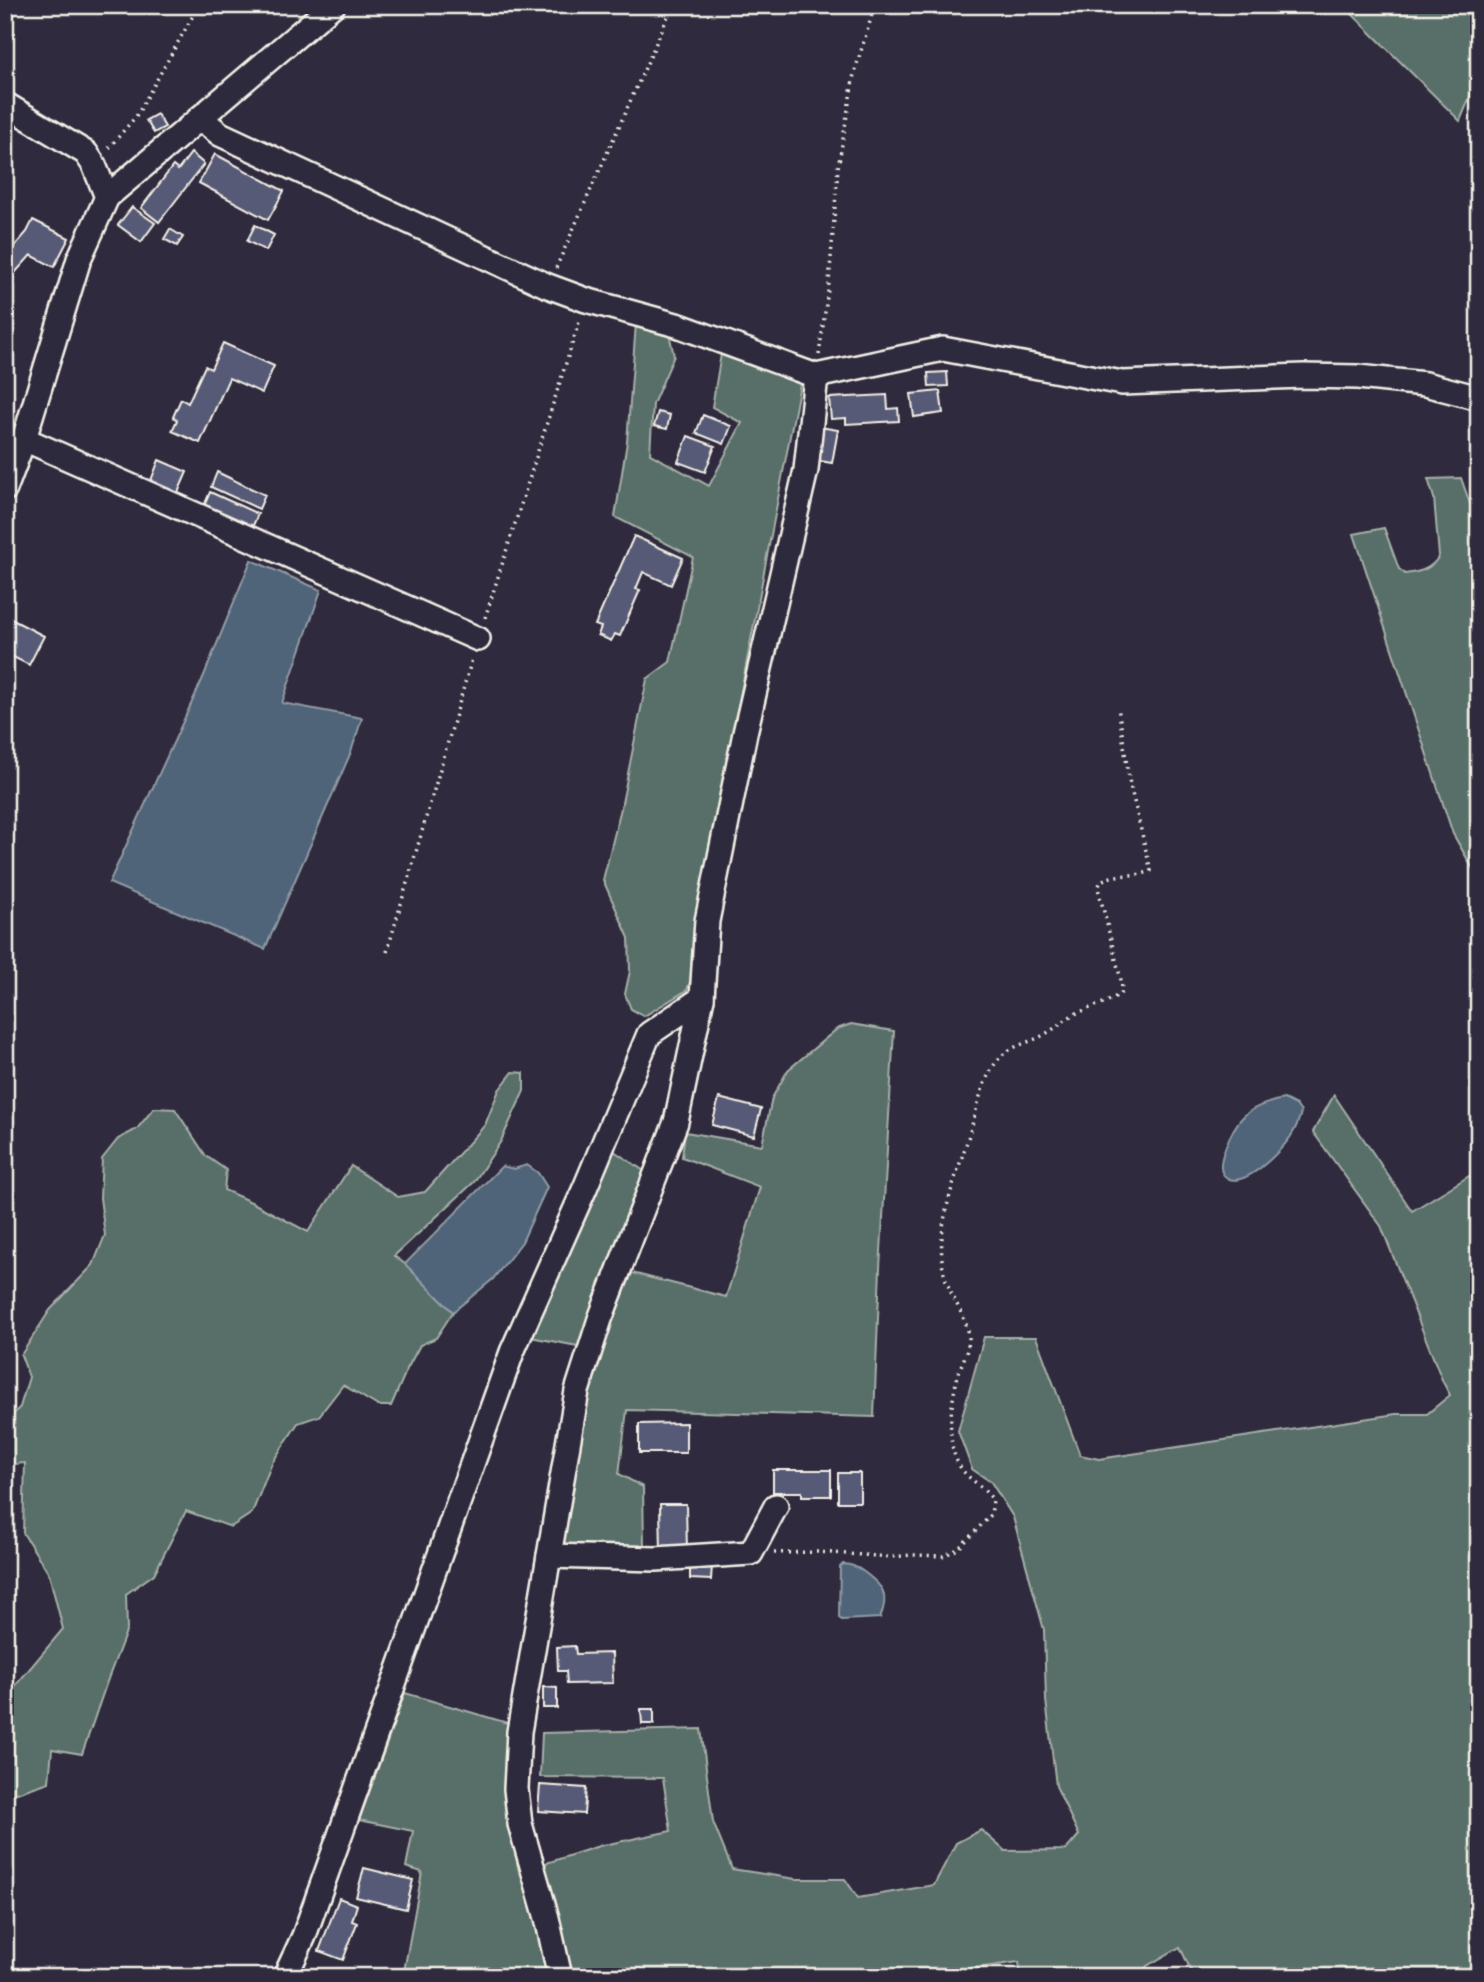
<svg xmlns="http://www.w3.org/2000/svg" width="1484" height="1982" font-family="Itim,sans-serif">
	<rect width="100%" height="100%" fill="#2f2a3d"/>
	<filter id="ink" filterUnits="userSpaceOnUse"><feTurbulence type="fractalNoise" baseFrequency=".0143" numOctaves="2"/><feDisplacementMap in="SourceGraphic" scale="14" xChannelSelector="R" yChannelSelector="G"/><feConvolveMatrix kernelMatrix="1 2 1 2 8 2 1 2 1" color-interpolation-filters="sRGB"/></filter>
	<g filter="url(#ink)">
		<g fill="#586e68" stroke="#a6b0a8" stroke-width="2">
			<polygon points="1343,5 1479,5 1479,75 1460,121"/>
			<polygon points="636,323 669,333 674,356 653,404 650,454 709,486 742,423 712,407 721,354 800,384 707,869 695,968 687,990 644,1016 631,1009 625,994 630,971 629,938 603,880 621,808 647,679 670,662 693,557 615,517 627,442"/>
			<path d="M1461,478L1479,529V879L1453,834L1354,534L1384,528L1399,569L1405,574C1419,572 1431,570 1439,556L1434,498L1428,479Z"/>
			<polygon points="851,1024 894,1031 880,1268 874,1417 627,1410 619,1474 643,1487 644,1546 563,1547 585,1390 632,1273 726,1297 760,1187 682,1157 685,1132 762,1145 772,1098 788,1070 837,1029"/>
			<polygon points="513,1072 524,1073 524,1091 501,1141 474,1182 394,1256 405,1264 453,1312 436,1338 420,1345 407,1369 391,1406 378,1406 343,1385 319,1416 298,1423 272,1463 252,1513 231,1527 186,1511 154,1574 126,1594 127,1629 108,1679 82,1754 52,1749 49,1782 5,1797 5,1698 63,1629 49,1574 23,1533 25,1463 5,1465 5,1424 20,1407 29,1377 21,1355 50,1310 93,1265 105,1235 100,1198 102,1159 118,1139 137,1129 154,1108 175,1109 206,1156 226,1170 224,1190 251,1202 308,1232 351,1166 398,1197 425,1192 485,1125 499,1090"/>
			<polygon points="1334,1095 1412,1211 1479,1170 1479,1977 1194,1977 1180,1947 1147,1966 1140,1977 1021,1977 1019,1962 957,1971 956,1977 570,1977 569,1974 526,1977 403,1977 422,1872 406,1867 413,1831 359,1820 405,1693 511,1724 508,1819 519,1872 599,1846 671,1831 663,1778 540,1777 542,1733 701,1729 713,1822 732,1869 796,1879 845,1879 858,1898 934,1885 956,1843 981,1830 1005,1851 1066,1850 1079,1835 1056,1786 1046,1700 1044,1630 1013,1517 991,1482 972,1469 958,1431 984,1337 1036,1337 1080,1455 1099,1459 1396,1414 1427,1414 1450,1395 1443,1382 1381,1226 1313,1132"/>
			<polygon points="608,1147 647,1173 583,1347 530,1337"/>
		</g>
		<g fill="#4f6379" stroke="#919ca5" stroke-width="2">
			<polygon points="251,560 321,590 282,703 362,718 351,752 265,949 109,883 203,678"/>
			<path d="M1284,1099L1296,1105L1301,1112C1299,1121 1296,1128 1291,1136C1282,1150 1239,1196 1223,1174C1215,1163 1233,1128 1241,1119C1250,1108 1270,1101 1284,1099Z"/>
			<polygon points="527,1165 538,1173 547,1187 522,1242 493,1279 453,1312 405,1264 502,1166 514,1169"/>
			<path d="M843,1564C851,1564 857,1567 864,1572C883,1586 890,1594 880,1618L842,1620L839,1618L840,1567Z"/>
		</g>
		<g fill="#565a76" stroke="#f4f1e8" stroke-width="2">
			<polygon points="157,114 165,127 154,133 146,120"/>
			<polygon points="191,153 204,164 159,222 141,208 173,166 178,170"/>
			<polygon points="215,154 284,191 268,220 199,183"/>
			<polygon points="132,207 155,223 141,242 118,225"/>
			<polygon points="33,220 69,238 54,267 31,255 5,284 5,257 27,232"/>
			<polygon points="255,225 274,235 266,251 247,241"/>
			<polygon points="170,229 183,237 177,246 164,239"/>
			<polygon points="223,343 274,366 262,393 229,378 200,443 172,431 177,420 173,417 181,399 188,403 205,366 211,369"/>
			<polygon points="947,372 948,386 929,387 928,373"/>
			<polygon points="940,391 943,413 914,417 911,394"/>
			<polygon points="887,395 888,409 898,408 899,421 846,424 846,418 831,419 829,398"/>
			<polygon points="658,412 670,415 667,429 654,426"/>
			<polygon points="703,415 731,426 724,444 696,433"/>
			<polygon points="820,427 838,430 832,463 814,460"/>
			<polygon points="688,436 715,446 705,472 678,462"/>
			<polygon points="159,460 187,472 177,495 150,483"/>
			<polygon points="217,472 265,495 259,509 211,487"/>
			<polygon points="210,492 258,514 252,528 204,506"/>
			<polygon points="634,536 683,558 671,585 643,572 636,589 640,590 620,636 615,634 611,641 598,635 601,627 595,625"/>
			<polygon points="5,616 44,636 29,665 5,653"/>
			<polygon points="719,1098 761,1109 754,1136 712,1125"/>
			<polygon points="686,1423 686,1453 639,1453 639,1424"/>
			<polygon points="773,1470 831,1470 831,1496 802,1496 802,1492 773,1492"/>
			<rect x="838" y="1473" width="22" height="29"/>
			<polygon points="660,1504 686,1504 687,1552 661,1552"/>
			<polygon points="690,1565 712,1565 711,1580 690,1579"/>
			<polygon points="575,1646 576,1654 612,1653 613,1683 567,1684 566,1671 558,1671 557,1647"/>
			<polygon points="543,1687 557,1688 557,1708 543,1708"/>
			<polygon points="641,1709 654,1709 654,1724 642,1724"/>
			<polygon points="540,1785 586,1788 584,1814 538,1811"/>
			<polygon points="364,1868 413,1880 406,1909 356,1897"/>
			<polygon points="339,1898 357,1905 352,1921 357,1923 343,1960 319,1951"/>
		</g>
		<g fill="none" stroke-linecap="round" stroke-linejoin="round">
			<g stroke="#f4f1e8" stroke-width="28">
				<g id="minor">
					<polyline points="5,104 86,153 94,165 107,197"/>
					<polyline points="200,118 220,134 548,286 586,300 680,326 816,376 943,349 1122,383 1303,376 1358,377 1425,384 1479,398"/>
					<polyline points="24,439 478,639"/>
					<polyline points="5,489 24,439 79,259 107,197 333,5"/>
					<polyline points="549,1556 656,1559 751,1553 776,1506"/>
					<polyline points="285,1977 304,1936 512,1352 585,1188 649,1034 702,998"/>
					<polyline points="560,1977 547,1918 520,1824 516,1789 519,1732 577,1391 600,1319 676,1122 702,998 707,921 745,733 806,470 816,376"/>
				</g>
			</g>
			<g stroke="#f4f1e8" stroke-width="3.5" stroke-dasharray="2 5" stroke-linecap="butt">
				<polyline points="109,148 137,115 199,5"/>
				<polyline points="556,268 673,5"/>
				<polyline points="819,355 829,283 838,168 854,74 875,5"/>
				<polyline points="485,618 580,319"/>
				<polyline points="387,952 472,659"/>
				<path d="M774,1553L817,1552L892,1557L912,1555L943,1556L958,1549L991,1515L993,1500C985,1489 972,1481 963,1471C944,1447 951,1406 957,1378C960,1365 969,1352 969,1338C968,1317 947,1293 943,1269C936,1221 956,1179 969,1135C977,1110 981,1082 997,1061C1010,1044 1030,1044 1047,1033C1056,1028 1064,1020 1073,1015C1089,1007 1107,1004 1121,993L1122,984L1098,888L1101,881C1116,872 1135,878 1151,871L1130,785L1118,707"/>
			</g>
			<use href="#minor" stroke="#2f2a3d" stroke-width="23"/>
		</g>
	</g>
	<rect width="1484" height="1982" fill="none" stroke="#2f2a3d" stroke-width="28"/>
	<rect x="14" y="14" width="1456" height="1954" fill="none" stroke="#f4f1e8" stroke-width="2.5" filter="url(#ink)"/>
</svg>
